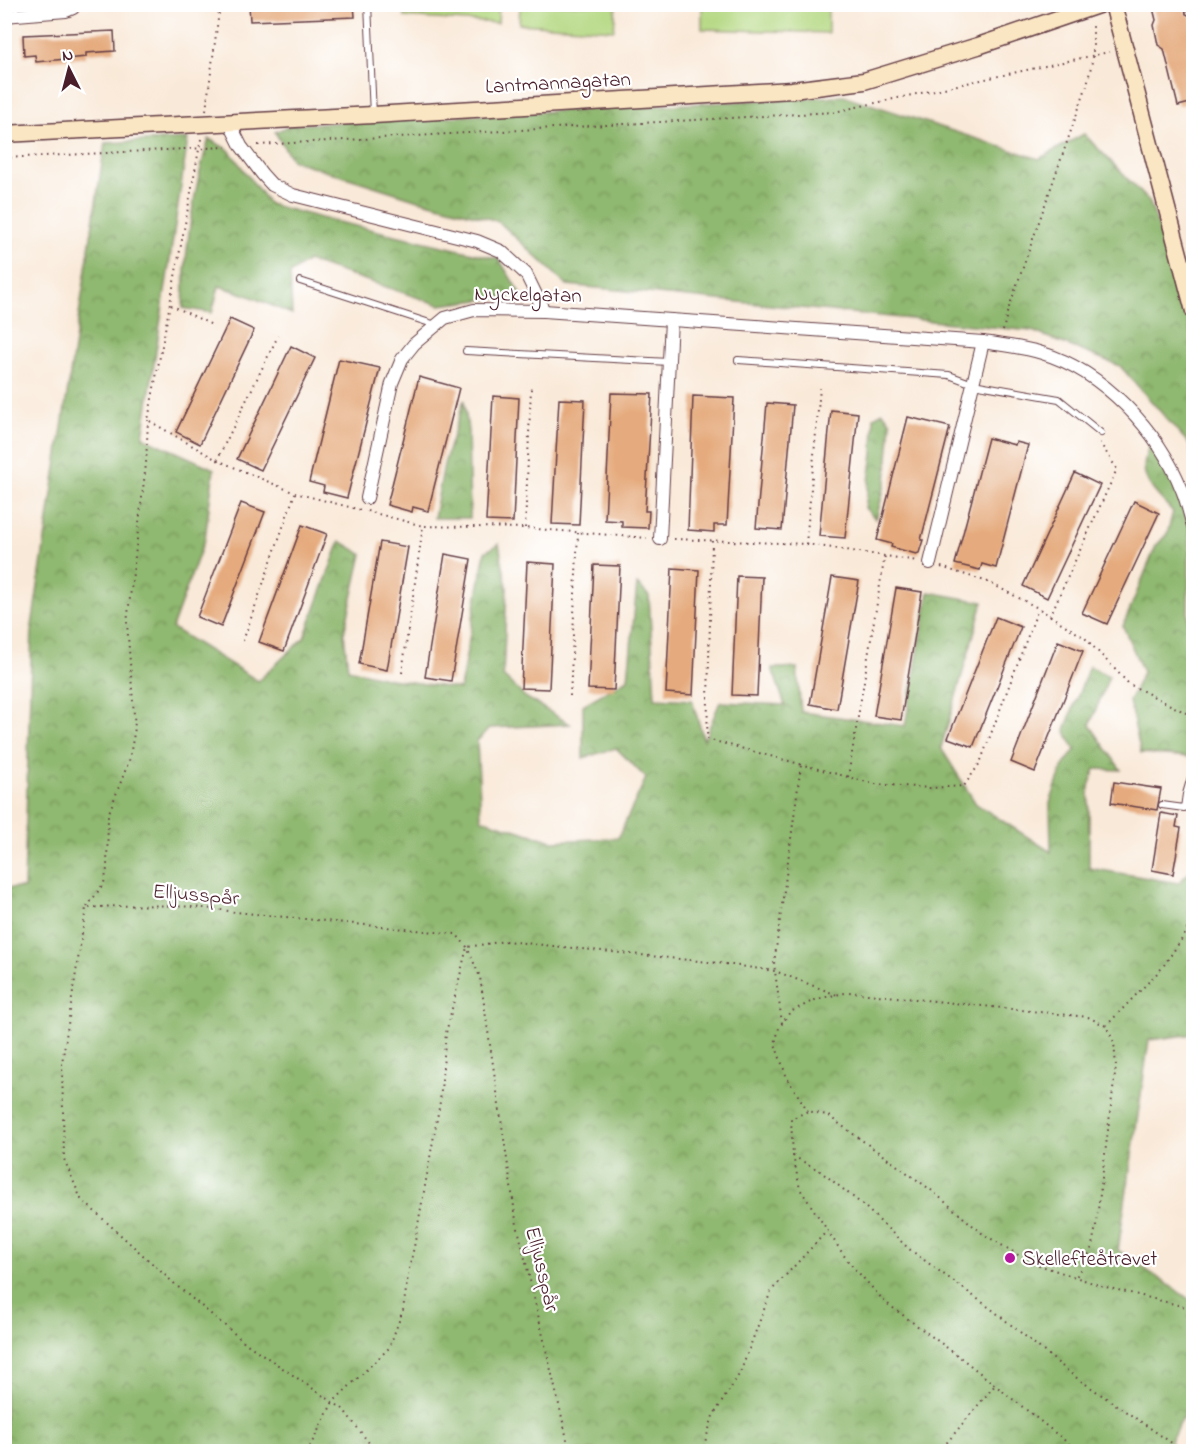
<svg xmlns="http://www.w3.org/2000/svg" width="1198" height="1456" font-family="'Indie Flower',sans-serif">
	<defs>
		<pattern id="forest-crowns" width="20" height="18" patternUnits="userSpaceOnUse" patternTransform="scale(1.5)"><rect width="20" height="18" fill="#8fb86f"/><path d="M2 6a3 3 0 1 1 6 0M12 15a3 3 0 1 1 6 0" fill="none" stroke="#77955b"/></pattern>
	</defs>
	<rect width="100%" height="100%" fill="#fff"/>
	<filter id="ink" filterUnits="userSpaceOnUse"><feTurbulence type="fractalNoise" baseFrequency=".0167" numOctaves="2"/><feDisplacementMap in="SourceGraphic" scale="12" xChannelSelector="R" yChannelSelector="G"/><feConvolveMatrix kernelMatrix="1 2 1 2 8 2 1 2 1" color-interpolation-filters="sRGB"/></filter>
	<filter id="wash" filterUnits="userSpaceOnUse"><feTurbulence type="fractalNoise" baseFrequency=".008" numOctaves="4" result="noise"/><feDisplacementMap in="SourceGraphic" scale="24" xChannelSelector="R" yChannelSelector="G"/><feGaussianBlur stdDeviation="1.35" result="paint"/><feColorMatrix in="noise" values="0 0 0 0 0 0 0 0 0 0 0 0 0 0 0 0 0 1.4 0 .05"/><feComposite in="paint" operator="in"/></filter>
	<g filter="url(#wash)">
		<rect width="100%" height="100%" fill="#f9e9d8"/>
		<g fill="#b4d881" stroke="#7f7c56" stroke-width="1.5">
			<polygon points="405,5 499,5 498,23 404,17"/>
			<polygon points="520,5 616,5 614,30 519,24"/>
			<polygon points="702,5 828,5 828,33 702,29"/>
		</g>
		<g fill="url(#forest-crowns)" stroke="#6c6c4d" stroke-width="1.5">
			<polygon points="845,96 1039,159 1084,134 1149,201 1181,288 1193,343 1193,460 1189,444 1120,366 1032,331 567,285 498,221 415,199 292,160 275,132 291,125"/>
			<polygon points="188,139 143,437 214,469 205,538 172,628 258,681 304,638 340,541 362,554 344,633 348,669 390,679 460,689 485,552 499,544 507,588 503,676 525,697 570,724 490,728 477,741 481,819 552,841 618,838 646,778 616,748 583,758 583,705 628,679 637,584 649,596 655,698 692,700 704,740 720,702 785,705 772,668 797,668 801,712 905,726 929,592 983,602 941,748 976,804 1051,852 1050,803 1063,766 1075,750 1065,730 1089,666 1109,676 1090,725 1121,770 1095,769 1089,786 1089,868 1178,883 1193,869 1193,1034 1149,1040 1118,1250 1193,1302 1193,1398 1165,1451 5,1452 5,888 24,888 32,626 105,143"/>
			<path d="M209,139L229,150L269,204L321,218L499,259L521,295L440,305L308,261L290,274L292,314L247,295L219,286L212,313L183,308C185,251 192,193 209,139Z"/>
			<polygon points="464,400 468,430 470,518 434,518 444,464"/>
			<polygon points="883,412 891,423 886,481 876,519 865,508 873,454 874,417"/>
			<path d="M1151,442L1171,474L1190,528L1188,611L1190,757L1141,753L1129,701L1143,672L1123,626L1156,546L1167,534L1173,512C1151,487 1134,477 1151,442Z"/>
		</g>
		<g id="blocks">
			<g fill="#e5aa7d">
				<polygon points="249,4 354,4 355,17 250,21"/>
				<polygon points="1152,4 1184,4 1186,14 1191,16 1193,28 1194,102 1178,106 1164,49 1158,45 1154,25 1156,20"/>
				<polygon points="114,31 115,51 86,53 86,57 36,62 35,55 24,56 23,35"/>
				<polygon points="230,319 254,330 200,444 176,432"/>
				<polygon points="291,346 315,358 261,470 237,459"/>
				<polygon points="339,359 380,368 347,498 323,492 324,486 309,482"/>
				<polygon points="419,377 459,388 428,511 413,507 412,512 387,505"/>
				<polygon points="611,393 652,394 645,511 649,511 648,528 622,527 622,521 605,520"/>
				<polygon points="493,396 519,398 513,522 486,521"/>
				<polygon points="693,396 734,398 727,525 714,525 714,532 688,530"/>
				<polygon points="559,399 585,400 579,525 552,524"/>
				<polygon points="767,403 793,405 782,530 756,528"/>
				<polygon points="831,410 858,413 845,538 819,536"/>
				<polygon points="908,417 950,427 921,540 923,540 919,553 916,554 891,547 892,544 877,540"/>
				<polygon points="988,438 1015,445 1016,442 1028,445 996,568 982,564 980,570 955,564"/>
				<polygon points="1075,473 1100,485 1047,598 1023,586"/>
				<polygon points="1134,501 1159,513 1107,624 1082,613"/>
				<polygon points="241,503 265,512 221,627 197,617"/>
				<polygon points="302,525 327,534 284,651 259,642"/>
				<polygon points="380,542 408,547 387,670 359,664"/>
				<polygon points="445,554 471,559 451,681 425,677"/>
				<polygon points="527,562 555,564 549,689 521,688"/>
				<polygon points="594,565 620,566 614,690 588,689"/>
				<polygon points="672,568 699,570 693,695 666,693"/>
				<polygon points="737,576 762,577 757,696 732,695"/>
				<polygon points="832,577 859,581 837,709 810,704"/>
				<polygon points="896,588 922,592 901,720 874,716"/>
				<polygon points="996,617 1021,627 973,747 948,738"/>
				<polygon points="1058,641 1083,651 1035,772 1011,762"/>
				<polygon points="1114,782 1161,789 1157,810 1111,803"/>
				<polygon points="1161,813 1178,816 1176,827 1181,828 1173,874 1152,870"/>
			</g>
		</g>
	</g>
	<g filter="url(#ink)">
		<use href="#blocks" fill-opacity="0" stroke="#643d45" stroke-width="1.5"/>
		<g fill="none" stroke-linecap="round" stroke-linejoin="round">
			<g stroke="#643d45" stroke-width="8">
				<g id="lane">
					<polyline points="368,4 373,115"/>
					<polyline points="300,281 436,325"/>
					<polyline points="466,351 669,362"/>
					<polyline points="738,360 949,375 973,384 1059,399 1101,433"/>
					<polyline points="1162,805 1184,808 1186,794 1194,767"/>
				</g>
			</g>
			<g stroke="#643d45" stroke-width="14">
				<g id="street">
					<polyline points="4,16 66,11 73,8 74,4"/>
					<polyline points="229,122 241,146 262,174 272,185 293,195 477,241 501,251 526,274 544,311"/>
					<path d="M367,498L392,383L402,359L414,344L445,318L474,310L544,311L983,342C1002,345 1023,347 1042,353C1103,371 1159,431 1182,490C1187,502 1190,516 1194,529"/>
					<polyline points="660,539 671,320"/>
					<polyline points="930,563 983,342"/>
				</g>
			</g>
			<g stroke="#643d45" stroke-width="19">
				<g id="secondary">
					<polyline points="1113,4 1194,311"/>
					<polyline points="4,134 373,115 792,90 864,81 978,46 1101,4"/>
				</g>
			</g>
			<g stroke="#643d45" stroke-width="2" stroke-dasharray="1.5 4.5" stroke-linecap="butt">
				<polyline points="206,110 220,4"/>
				<polyline points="201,139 148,420 217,460 295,493 361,510"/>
				<polyline points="258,145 834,112 1109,52"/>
				<polyline points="4,158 226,147"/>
				<polyline points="171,305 212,325"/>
				<polyline points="1003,331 1007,313 1087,85 1093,57 1093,22"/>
				<polyline points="217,460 278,336"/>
				<polyline points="367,511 423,526 525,528 647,538"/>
				<polyline points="525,528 531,388"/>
				<polyline points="674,539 806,544 918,561"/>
				<polyline points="712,541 707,739 874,784 930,788 964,786 980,763 1038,609"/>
				<polyline points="806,544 820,388"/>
				<polyline points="941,567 988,582 1038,608 1085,638 1129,684 1194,717"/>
				<polyline points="1050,616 1117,469 1100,443"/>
				<polyline points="243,641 295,493"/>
				<polyline points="402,673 423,526"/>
				<polyline points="570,696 578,533"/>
				<polyline points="848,777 885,555"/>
				<polyline points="87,907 104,883 107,869 108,815 129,761 135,728 127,623 146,464 148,420"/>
				<polyline points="782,1023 774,964 801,765"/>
				<polyline points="1106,1026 1162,968 1186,933 1194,905"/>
				<polyline points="808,1111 787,1078 775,1044 779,1028 790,1012 817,999 849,992 1088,1017 1106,1026 1114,1042 1116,1066 1096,1226 1091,1250 1076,1277"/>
				<polyline points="793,1156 820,1171 863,1205 909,1249 994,1311 1074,1376 1185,1452"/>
				<polyline points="307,1452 333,1402 389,1348 403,1310 409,1269 414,1247 440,1102 446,1033 467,947 505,941 718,963 775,971 837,995"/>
				<path d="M376,1452L343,1409L247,1344L177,1286L81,1199L64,1159L62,1063L86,908C136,904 185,904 235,912L456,934L467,947L480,977L516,1220L570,1452"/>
				<polyline points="702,1452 713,1416 740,1373 771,1291 827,1231"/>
				<polyline points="939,1452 995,1385"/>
				<polyline points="1079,1452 965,1361 885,1302 847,1260 800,1189 793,1156 791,1119 808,1111 827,1115 931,1190 983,1234 1030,1262 1102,1286 1194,1309"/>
			</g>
			<use href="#lane" stroke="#fff" stroke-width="6"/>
			<use href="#street" stroke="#fff" stroke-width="12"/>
			<use href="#secondary" stroke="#fbe6c3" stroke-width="16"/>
		</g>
	</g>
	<circle fill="#b5179e" stroke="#fff" stroke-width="2" cx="1010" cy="1258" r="6"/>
	<g text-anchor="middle" stroke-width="4.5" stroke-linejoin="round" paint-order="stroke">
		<g font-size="21" fill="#4a1f2b" stroke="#fff">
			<text transform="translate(558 82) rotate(-3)" y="7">Lantmannagatan</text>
			<text transform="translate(528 294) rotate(1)" y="7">Nyckelgatan</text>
			<text transform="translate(196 894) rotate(5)" y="7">Elljusspår</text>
			<text transform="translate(543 1269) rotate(76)" y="7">Elljusspår</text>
		</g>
		<g font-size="21" fill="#4a1f2b" stroke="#fff" text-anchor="start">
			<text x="1022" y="1265">Skellefteåtravet</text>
		</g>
	</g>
	<rect width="1198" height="1456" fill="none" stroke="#fff" stroke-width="24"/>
	<g transform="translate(69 69) rotate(354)" stroke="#ffffff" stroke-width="4.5" paint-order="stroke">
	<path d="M0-4.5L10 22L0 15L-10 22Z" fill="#4a1f2b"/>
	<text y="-9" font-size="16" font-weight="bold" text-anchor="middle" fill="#4a1f2b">N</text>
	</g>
</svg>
